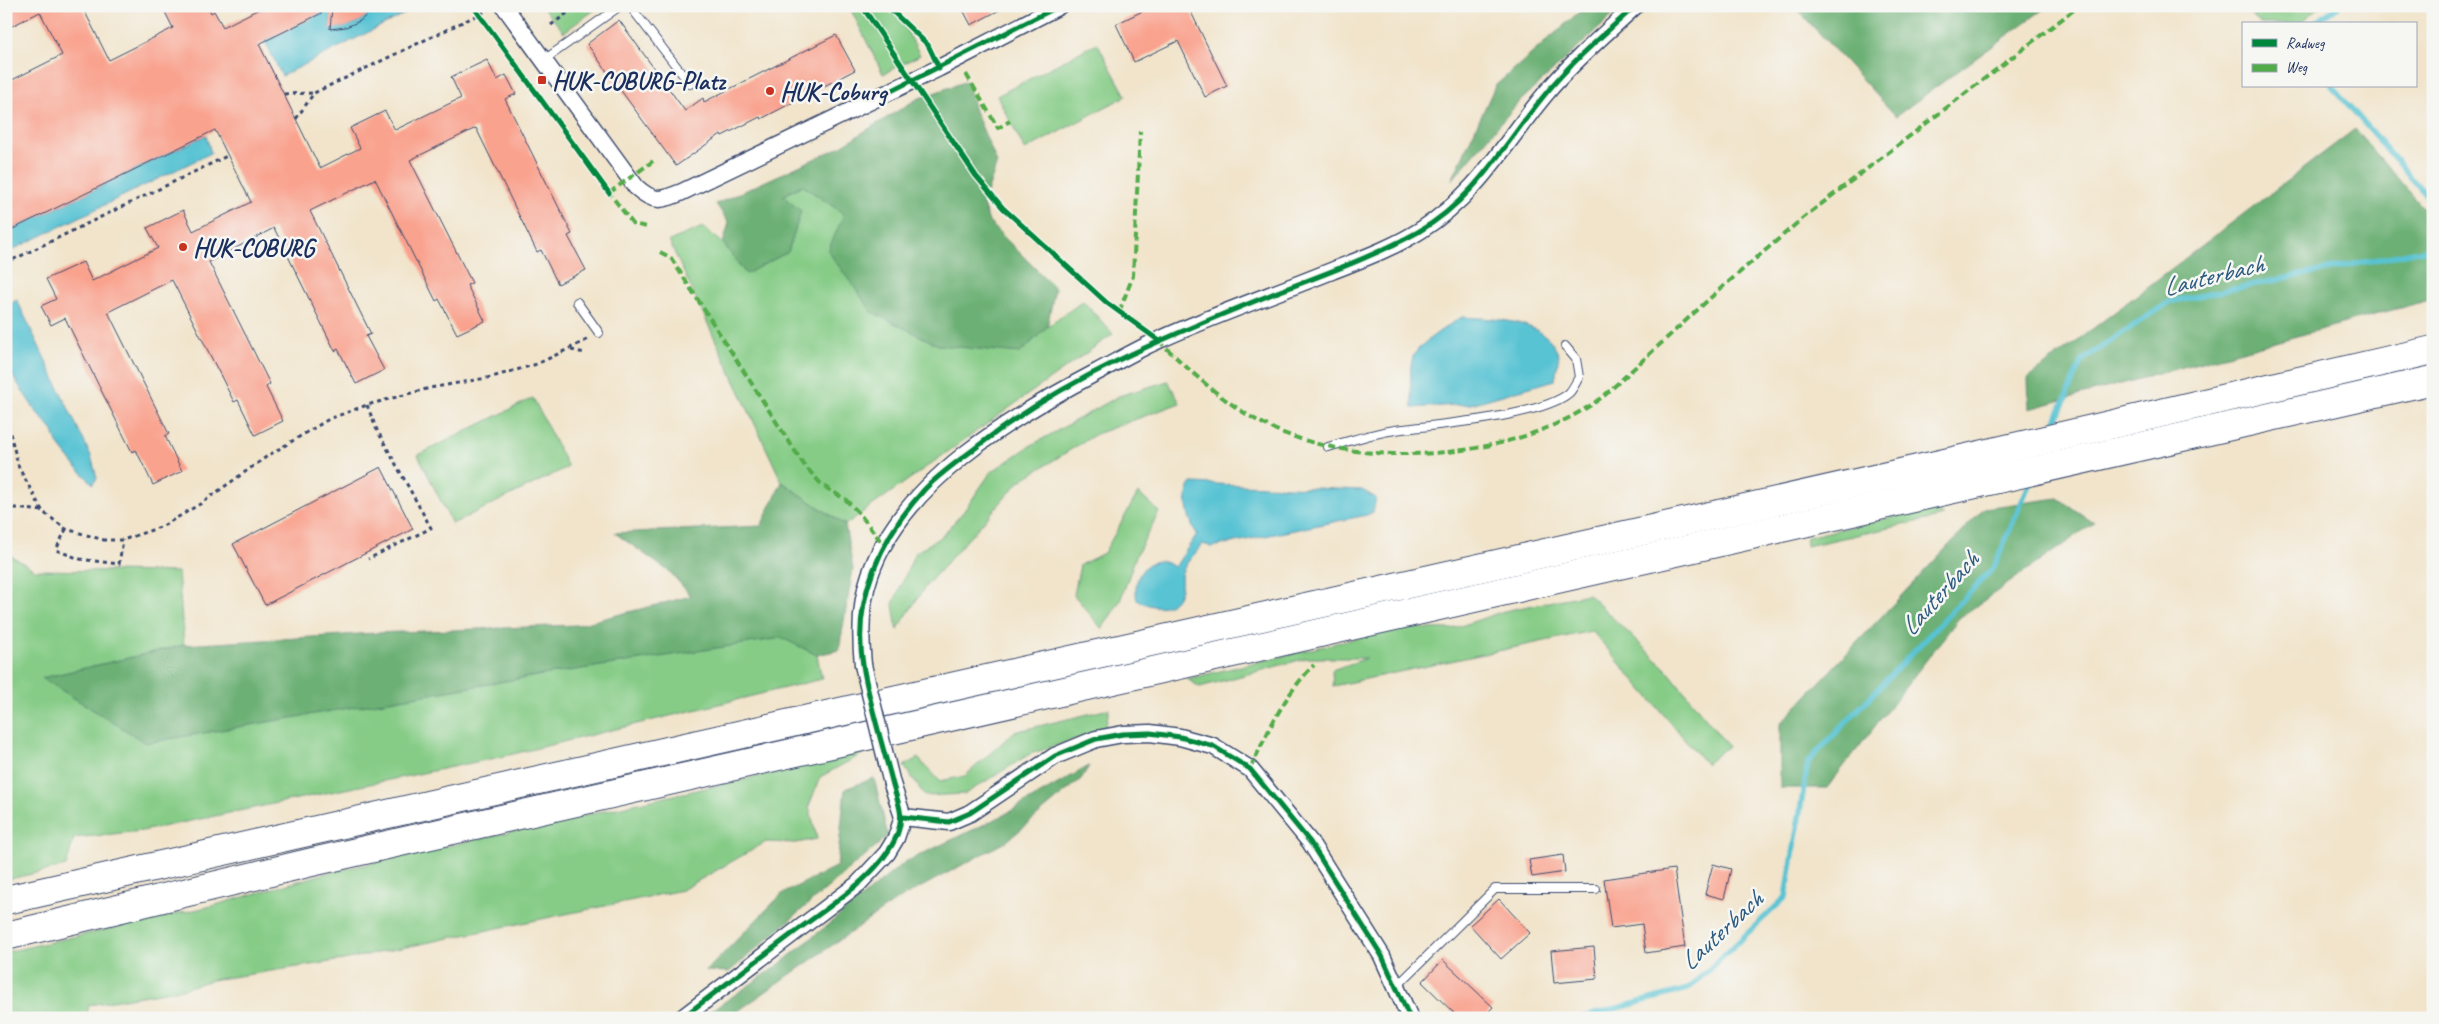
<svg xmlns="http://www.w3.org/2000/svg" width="2439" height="1024" font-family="Caveat,sans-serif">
	<rect width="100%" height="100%" fill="#f6f6f2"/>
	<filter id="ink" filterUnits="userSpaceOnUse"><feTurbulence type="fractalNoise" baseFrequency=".02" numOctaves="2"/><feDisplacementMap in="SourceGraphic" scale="10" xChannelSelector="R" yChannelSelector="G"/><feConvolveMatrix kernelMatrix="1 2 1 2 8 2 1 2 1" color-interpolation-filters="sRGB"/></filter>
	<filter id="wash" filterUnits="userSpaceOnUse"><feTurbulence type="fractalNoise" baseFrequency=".0096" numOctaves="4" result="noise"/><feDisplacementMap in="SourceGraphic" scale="20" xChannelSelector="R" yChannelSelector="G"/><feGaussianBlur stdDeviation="1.12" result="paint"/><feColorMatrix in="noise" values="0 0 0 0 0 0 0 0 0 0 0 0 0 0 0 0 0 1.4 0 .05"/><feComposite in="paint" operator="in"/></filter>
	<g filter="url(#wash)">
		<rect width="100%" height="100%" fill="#f1e4cb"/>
		<g fill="#86cc87" stroke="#507e72">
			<polygon points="542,6 600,6 564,32"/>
			<polygon points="849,6 894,6 920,55 883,74"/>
			<polygon points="2244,6 2321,6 2299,24 2260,24"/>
			<polygon points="1097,43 1126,96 1025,150 997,96"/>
			<polygon points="802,185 845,214 1020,353 1047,327 1083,301 1113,334 845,525 782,482 669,241 703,227 723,243 746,274 783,196"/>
			<polygon points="1168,381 1180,403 1096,434 1020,481 925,587 897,630 893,604 915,553 942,536 964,511 991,472 1030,446 1119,396"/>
			<polygon points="533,398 568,467 452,524 418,455"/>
			<polygon points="1138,493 1159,512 1136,556 1120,601 1102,629 1074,595 1080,565 1104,553"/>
			<polygon points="1931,508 1944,516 1806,546 1807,537"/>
			<polygon points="6,553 35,570 178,572 184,645 43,678 146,742 517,679 782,637 817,655 822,679 505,756 142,831 74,838 66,866 6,880"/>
			<polygon points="1588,594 1667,670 1728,746 1706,764 1592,631 1333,686 1332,670 1367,658 1307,658 1200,687 1187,679 1399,628 1452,629 1504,611"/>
			<polygon points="1109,709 1105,730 1030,754 965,794 925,796 904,766 918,758 940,781 965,776 1014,732"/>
			<polygon points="866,752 820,777 809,806 817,839 796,843 766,842 682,890 343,960 212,980 182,989 89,1005 86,1018 6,1018 6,952 212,906 323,874"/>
		</g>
		<g fill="#6cb074" stroke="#447069">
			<polygon points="1586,6 1623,6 1517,104 1452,180 1495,86"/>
			<polygon points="1794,6 2048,6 1896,116"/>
			<polygon points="967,81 975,111 997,163 983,205 989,222 1055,288 1047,327 1020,353 938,345 872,312 828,251 844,214 802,185 783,196 801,211 788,252 746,274 723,243 729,223 716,204 838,148 917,99"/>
			<polygon points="2355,129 2433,219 2433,299 2029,409 2028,378"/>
			<polygon points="782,482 845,525 853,569 839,650 817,655 782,638 517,679 146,743 42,678 184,645 376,633 578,625 691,596 671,573 615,533 761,526"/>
			<polygon points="2058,498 2094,523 1959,618 1827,788 1780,788 1780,724 1984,508"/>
			<polygon points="1089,766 1081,779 1007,841 897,900 728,1018 714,1018 708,1013 776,967 905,862 1002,816"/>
			<polygon points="874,778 888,836 729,972 706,971 782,894 837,866 845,789"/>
		</g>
		<g fill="#58c3d3" stroke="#3a7998">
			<path d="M374,6H420L282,76L265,41L322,12L331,11L330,28C347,29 365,22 374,6Z"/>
			<polygon points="206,135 211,153 6,253 6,230 10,228 11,230"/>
			<polygon points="17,300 91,456 97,478 93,484 77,468 57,443 53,431 35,410 6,366 6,306"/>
			<path d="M1462,317C1490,319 1526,318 1549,339C1553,343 1556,350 1559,355L1555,380L1471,404L1412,408C1412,395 1408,369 1413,357C1419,343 1449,325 1462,317Z"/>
			<path d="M1192,483L1362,490L1376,498L1373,512L1367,515L1212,547L1203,544C1196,553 1186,562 1182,572C1180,578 1182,583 1181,588C1176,612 1153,609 1137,600C1133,584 1140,562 1160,561C1164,561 1171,565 1175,567L1197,534C1189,522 1181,495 1192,483Z"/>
		</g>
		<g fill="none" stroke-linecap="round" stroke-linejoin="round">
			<g stroke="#58c3d3" stroke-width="5.5">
				<polyline points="2314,24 2338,6"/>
				<polyline points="2332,86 2433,203"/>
				<polyline points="2052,430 2082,360 2169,302 2433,248"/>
				<polyline points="1581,1018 1688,989 1786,897 1808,762 1994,567 2031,480"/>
			</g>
		</g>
		<g id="blocks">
			<g fill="#f9a28e">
				<polygon points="6,6 82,6 109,60 173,28 162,6 208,6 211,13 214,11 223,27 265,6 376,6 360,21 346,27 330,29 332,8 259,44 320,168 360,148 350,128 385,111 395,130 461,98 451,77 487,60 497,80 506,75 516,94 505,99 572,234 568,236 586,270 558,284 541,250 537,252 476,128 410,160 472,283 467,285 485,321 457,334 439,299 436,301 375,179 310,211 371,334 366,336 384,370 356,384 338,349 335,351 274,228 209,262 270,384 266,387 283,421 255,435 238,400 234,402 172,280 108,312 169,434 165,436 182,471 153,485 136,450 132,452 65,318 51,325 41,306 56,299 46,279 83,262 92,281 158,248 147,228 183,210 193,231 251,202 215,130 11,230 6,213 6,83 62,55 40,12 6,29"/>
				<polygon points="961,6 1007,6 971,25"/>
				<polygon points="1153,6 1188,6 1227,86 1205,97 1178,41 1134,62 1116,24"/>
				<polygon points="619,20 685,111 703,98 704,102 836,35 855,70 761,119 760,117 722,136 721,134 676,166 587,44"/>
				<polygon points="381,467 413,529 265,605 233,544"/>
				<polygon points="1563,855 1565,872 1532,877 1529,860"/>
				<polygon points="1713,864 1731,869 1724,899 1705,894"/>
				<polygon points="1674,869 1685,947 1646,953 1642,924 1611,928 1604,879"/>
				<polygon points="1499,899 1530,933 1501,959 1470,925"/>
				<polygon points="1594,947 1597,979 1554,983 1551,951"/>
				<polygon points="1443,960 1493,1007 1483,1018 1459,1018 1422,982"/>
			</g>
		</g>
	</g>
	<g filter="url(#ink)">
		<use href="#blocks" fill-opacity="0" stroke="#3b4a6e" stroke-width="1"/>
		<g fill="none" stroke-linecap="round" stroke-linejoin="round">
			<g stroke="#3b4a6e" stroke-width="10">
				<g id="lane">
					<polyline points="630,6 690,84"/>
					<polyline points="544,60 620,6"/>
					<polyline points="577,302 599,333"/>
					<path d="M1328,447C1350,441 1373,433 1395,430C1433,425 1541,417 1569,393C1573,389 1576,382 1579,377L1576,359L1565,346"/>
					<polyline points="1397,986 1495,889 1596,889"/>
				</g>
			</g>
			<g stroke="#3b4a6e" stroke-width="19">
				<g id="street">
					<path d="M504,6L636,187C654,203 660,201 682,192L939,68L1059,6"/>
					<path d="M863,665C860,635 860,603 870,575C902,481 1015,415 1097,372C1118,361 1138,349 1159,340C1214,315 1272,295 1329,272C1359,260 1393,248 1421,230C1481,191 1503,144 1547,92C1573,61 1605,34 1635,6"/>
					<polyline points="903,817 949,822 970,813 1055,756 1096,739 1123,734 1150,733 1180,737 1213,746 1250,769 1310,842 1382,956 1410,1018"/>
					<polyline points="682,1018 858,884 887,853 896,838 903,817 892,784"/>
				</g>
			</g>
			<g stroke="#3b4a6e" stroke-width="30">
				<g id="highway">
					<polyline points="6,900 1976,456 2433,350"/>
					<polyline points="6,936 308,863 2433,380"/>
				</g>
			</g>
			<g stroke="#3b4a6e" stroke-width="3" stroke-dasharray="4 4" stroke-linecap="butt">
				<polyline points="551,25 577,6"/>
				<polyline points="284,94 314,93"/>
				<polyline points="296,119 314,93 488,10"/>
				<polyline points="6,263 227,156"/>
				<polyline points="571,350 585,353"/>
				<polyline points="367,405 376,428 431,528 368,559"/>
				<polyline points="6,418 19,468 43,512 66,529 104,540 123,540 163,526 200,504 269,455 329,419 367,405 430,388 492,377 537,364 589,339"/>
				<polyline points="6,507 43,511"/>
				<polyline points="66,529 56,550 80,559 119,564 123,540"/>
			</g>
			<use href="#lane" stroke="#fff" stroke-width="8"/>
			<use href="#street" stroke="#fff" stroke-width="16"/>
			<use href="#highway" stroke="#fff" stroke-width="28"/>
			<g stroke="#3b4a6e" stroke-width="19" stroke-linecap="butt">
				<polyline id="street-bridge" points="863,665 892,784"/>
			</g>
			<use href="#street-bridge" stroke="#fff" stroke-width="16"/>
			<g stroke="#52ab49" stroke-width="4" stroke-dasharray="8 4" stroke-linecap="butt">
				<polyline points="966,74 998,128 1010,121"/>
				<polyline points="607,190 633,224 647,227"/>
				<polyline points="609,193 653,161"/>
				<polyline points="660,252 671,258 804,465 823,486 845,499 858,512 884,545"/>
				<polyline points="1119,312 1133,276 1140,131"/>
				<path d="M1158,340C1195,376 1236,415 1286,434C1380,470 1524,458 1605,395L1719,290L1803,218L2079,6"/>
				<path d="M1250,769C1269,730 1283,696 1314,665"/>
			</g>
			<g stroke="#f6f6f2" stroke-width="8">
				<g id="cycleway">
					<polyline points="473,6 609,193"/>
					<polyline points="862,6 976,176 1003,208 1107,303 1158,340"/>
					<polyline points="887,6 928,45 939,68"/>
					<polyline points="891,91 1059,6"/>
					<polyline points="903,817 949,822 970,813 1055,756 1096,739 1123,734 1150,733 1180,737 1213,746 1250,769 1310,842 1382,956 1410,1018"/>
					<path d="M682,1018C718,990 755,962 792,934C826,908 880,876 897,835C906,812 896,800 891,777C881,740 869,702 863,665C852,600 881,537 924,490C939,474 960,460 978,446C1064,378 1168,336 1270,295C1319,276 1371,258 1418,232C1476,199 1506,141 1547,92C1573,60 1605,34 1635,6"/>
				</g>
			</g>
			<use href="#cycleway" stroke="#00873e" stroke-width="5"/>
		</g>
	</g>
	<g fill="#c8321e" stroke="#f6f6f2" stroke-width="2">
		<rect x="537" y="75" width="10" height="10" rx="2.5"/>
		<circle cx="770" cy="91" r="5"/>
		<circle cx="183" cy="247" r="5"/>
	</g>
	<g text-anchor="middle" stroke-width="5" stroke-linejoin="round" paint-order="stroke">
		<g font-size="25" font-weight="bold" fill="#1b2f5e" stroke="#f6f6f2" text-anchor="start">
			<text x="552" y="89">HUK-COBURG-Platz</text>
			<text x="780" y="100">HUK-Coburg</text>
			<text x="193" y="256">HUK-COBURG</text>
		</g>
		<g font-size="26" font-style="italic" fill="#2d5b81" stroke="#f6f6f2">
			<text transform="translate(2213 275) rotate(-14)" y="9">Lauterbach</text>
			<text transform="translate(1939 593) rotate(-48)" y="9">Lauterbach</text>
			<text transform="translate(1721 930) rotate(-43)" y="9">Lauterbach</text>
		</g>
	</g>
	<rect width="2439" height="1024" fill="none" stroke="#f6f6f2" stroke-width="25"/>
	<rect x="2242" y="22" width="175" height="65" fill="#f6f6f2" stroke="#9ea6b7"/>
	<rect x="2252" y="39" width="25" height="8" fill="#00873e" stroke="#9ea6b7"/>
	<text x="2286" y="48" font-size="15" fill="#1b2f5e">Radweg</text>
	<rect x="2252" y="64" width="25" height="8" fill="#52ab49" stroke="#9ea6b7"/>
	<text x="2286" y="72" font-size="15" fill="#1b2f5e">Weg</text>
</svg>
